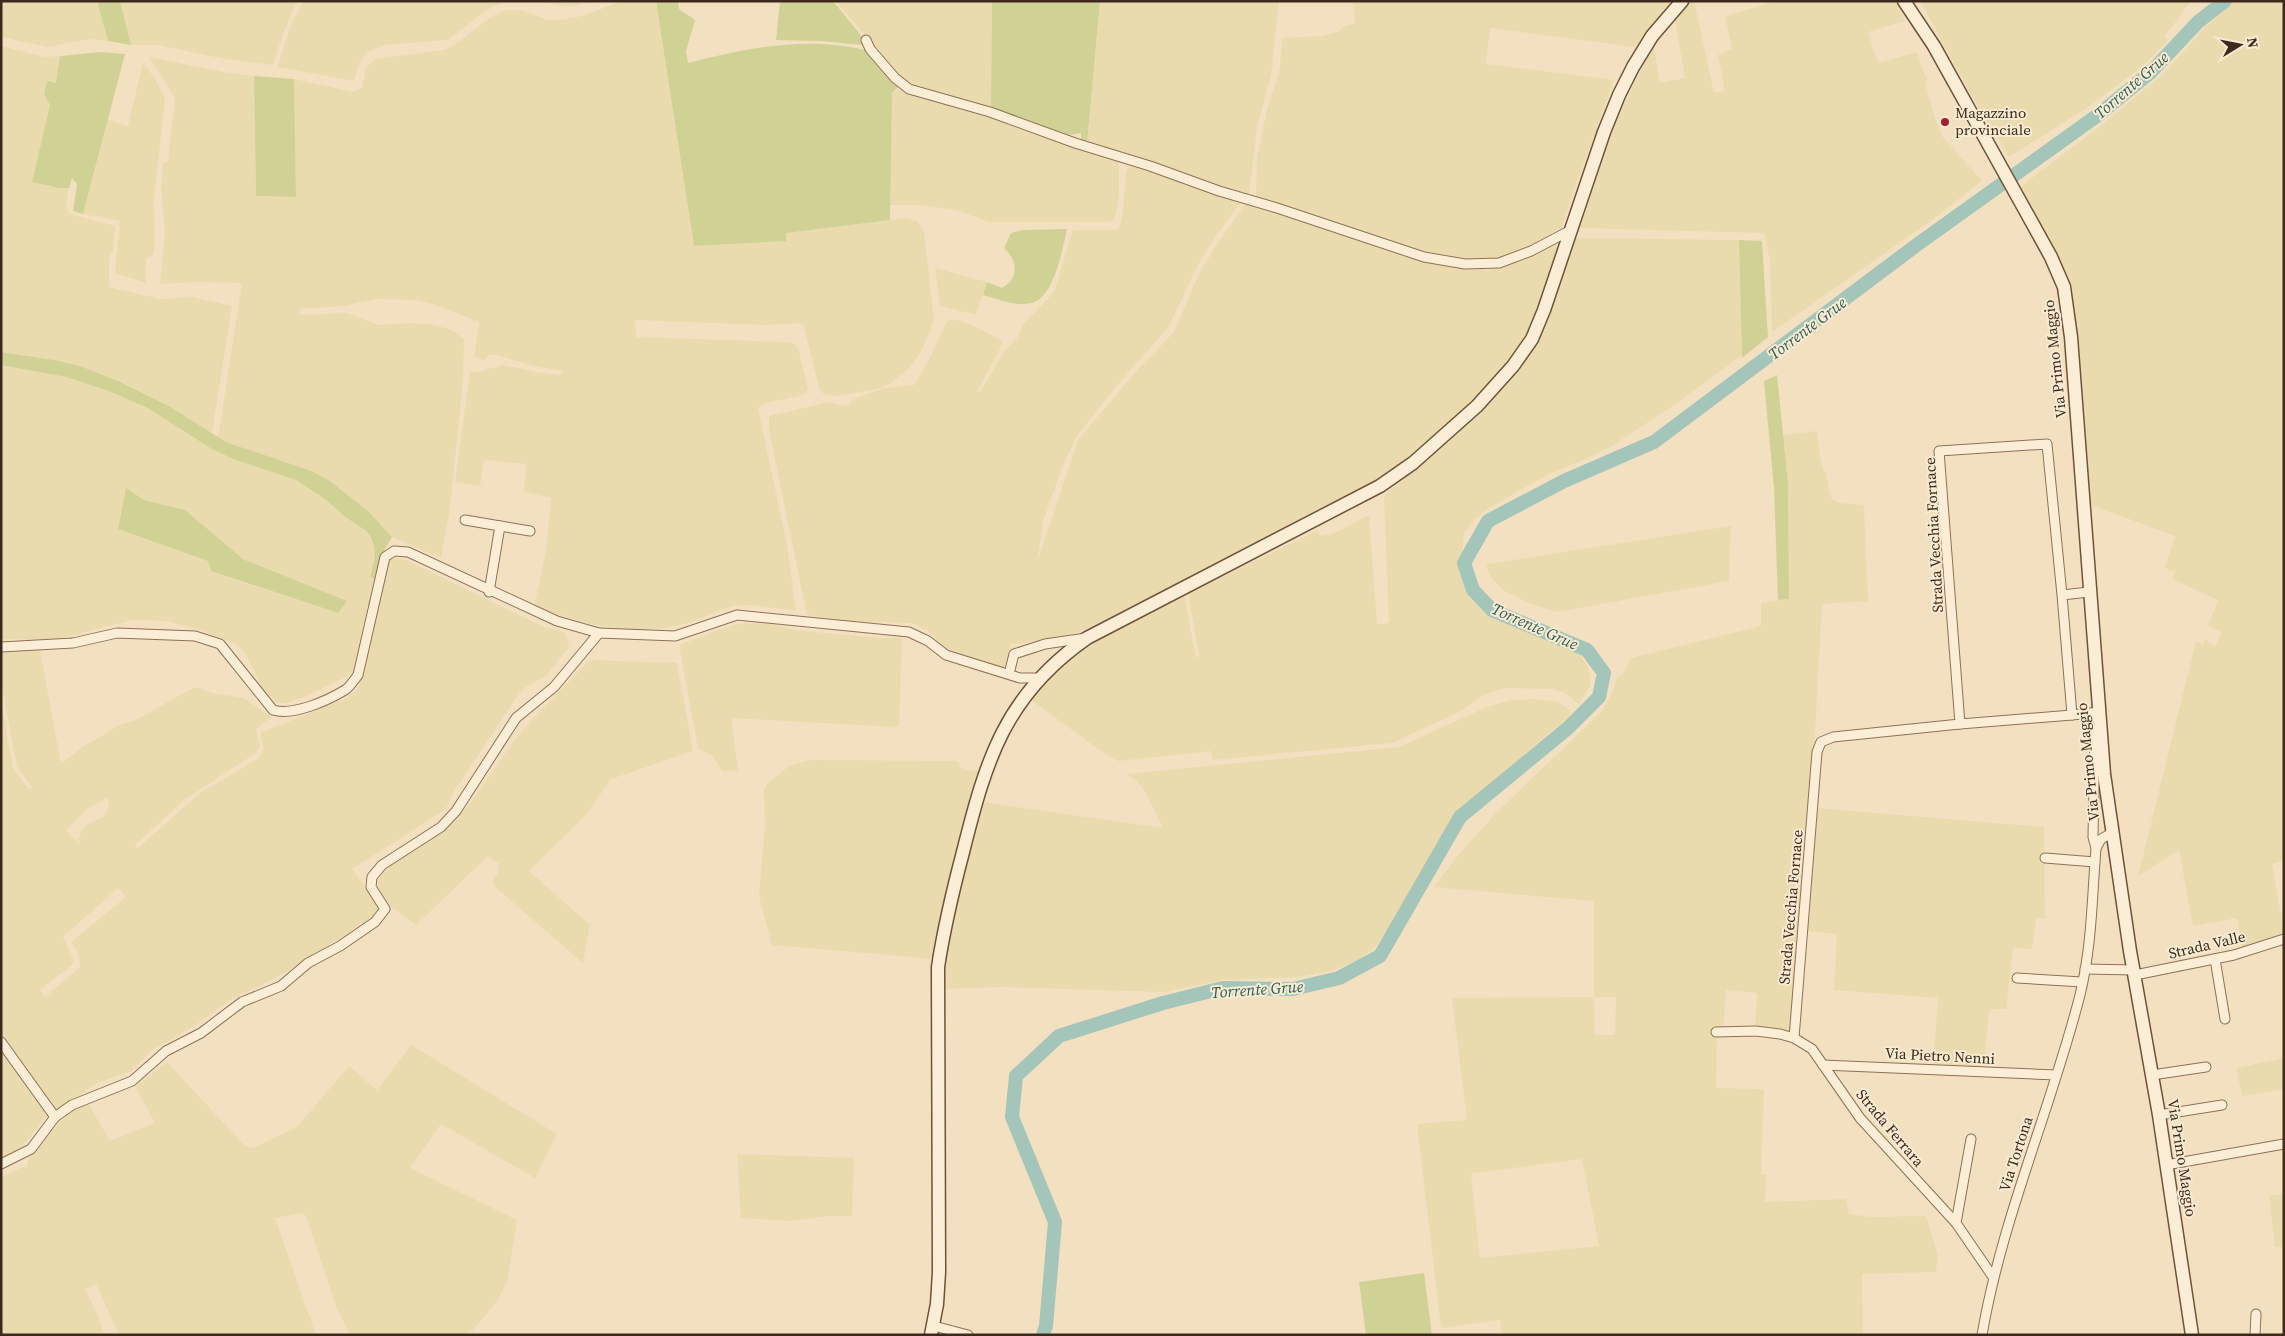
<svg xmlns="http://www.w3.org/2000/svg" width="2285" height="1336" font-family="'Source Serif 4',serif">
	<rect width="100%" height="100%" fill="#f3e0c1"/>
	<g fill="#e9dbae" fill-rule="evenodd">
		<polygon points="1,1 97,1 108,41 91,39 47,47 1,37"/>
		<polygon points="120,1 297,1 283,34 273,65 225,59 158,45 131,45"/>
		<polygon points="303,1 505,1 485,11 448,40 384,45 368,52 360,61 354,81 278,67 289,29"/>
		<polygon points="539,1 592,1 578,5 562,6"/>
		<polygon points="623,1 656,1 694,246 786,241 785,233 905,218 917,221 924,232 934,320 922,350 910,367 891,383 881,388 837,396 824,394 820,391 803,323 765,325 635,320 636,337 786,342 793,343 798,348 808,390 800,396 765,403 758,408 787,545 796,611 750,605 732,606 688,623 666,628 633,630 594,625 534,607 546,551 551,498 524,492 526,464 484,460 480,486 455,482 470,371 477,372 503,365 536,372 561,375 562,371 534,366 496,355 490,355 484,360 474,357 479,322 433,304 415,300 378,299 343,306 299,309 300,315 347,313 378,325 410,323 428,324 450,329 464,339 463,381 450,509 441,558 392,537 368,511 330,481 218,438 242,283 199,282 160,284 165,232 161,187 163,163 168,161 175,98 149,57 228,73 254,76 256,196 296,197 294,79 353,92 362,88 366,68 375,59 445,50 452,47 487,20 505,10 521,10 548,20 560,20 582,16"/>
		<polygon points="836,1 992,1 991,107 909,85 900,78"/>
		<polygon points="1100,1 1279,1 1271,76 1257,127 1249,196 1087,144"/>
		<polygon points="1345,1 1671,1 1635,47 1490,28 1486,64 1614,80 1561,228 1515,254 1493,260 1468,261 1429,255 1261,200 1256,196 1257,158 1267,110 1280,68 1282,38 1321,36 1338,32 1345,26 1355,24 1354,2"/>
		<polygon points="1691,1 1694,1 1714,93 1725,91 1718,55 1732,49 1725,16 1776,1 1896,1 1905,21 1868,32 1878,63 1917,52 1927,81 1925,82 1935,118 1942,136 1982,181 1928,223 1772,332 1770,261 1764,233 1580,228 1615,125 1638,75 1654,47 1660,83 1685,78 1675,19"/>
		<polygon points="1920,1 2191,1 2165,36 2168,41 2144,65 2087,108 2009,157 1970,93"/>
		<polygon points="2236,1 2284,1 2284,860 2272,864 2284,933 2242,947 2237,918 2193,926 2179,850 2138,876 2196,641 2204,645 2205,639 2215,647 2222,632 2208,626 2218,600 2172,579 2175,572 2165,568 2175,536 2091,505 2075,318 2066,275 2057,252 2020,187 2103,124 2163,74 2207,25"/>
		<polygon points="1,46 45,57 60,56 56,83 47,81 44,94 50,105 32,182 59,188 69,188 66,205 69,214 112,225 115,228 113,250 109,257 109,287 160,299 193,297 232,306 212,433 169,406 118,381 80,366 54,360 1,352"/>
		<polygon points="143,62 155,79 165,100 154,198 155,244 153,255 146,258 146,283 115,273 120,221 83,214 108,120 128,126"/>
		<polygon points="898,89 1003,122 1119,162 1119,198 1115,217 1112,221 1106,222 989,222 956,210 920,205 890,205 892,93"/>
		<polygon points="1129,166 1142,168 1240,203 1211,243 1199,263 1168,328 1119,383 1076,437 1061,470 1043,522 1037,562 1078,440 1139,368 1174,332 1199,274 1217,244 1246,203 1284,213 1414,257 1485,267 1486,271 1560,240 1535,314 1520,346 1487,385 1457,415 1399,465 1374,483 1292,526 1089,628 1069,635 1018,644 1011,643 1006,666 1002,667 982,663 949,651 928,631 912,623 848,621 807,615 769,431 769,416 829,402 847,406 855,398 886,388 914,385 927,364 947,321 953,319 970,324 1001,340 1002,345 978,390 979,392 981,391 1004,351 1018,337 1024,323 1047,300 1055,289 1073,230 1116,230 1120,226 1123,212 1126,172"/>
		<polygon points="1576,238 1739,240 1742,355 1677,403 1612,446 1588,458 1549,474 1489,508 1474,520 1464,533 1460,571 1462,580 1471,599 1488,615 1499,620 1555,642 1580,654 1588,667 1591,684 1579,704 1563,692 1552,689 1505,688 1485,694 1459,712 1392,743 1213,760 1211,751 1118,761 1105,754 1030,699 1049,678 1079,652 1108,634 1184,595 1196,658 1199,656 1188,593 1317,531 1320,536 1333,534 1369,515 1377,624 1389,623 1384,497 1386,493 1433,455 1492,400 1519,371 1535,347 1548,318"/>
		<polygon points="935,268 987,282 976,315 940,306"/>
		<path d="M1,365L66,377L111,392L148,408L210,448L233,459L295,480L325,499L344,516L366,531L375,547L376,556L370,577L375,579L369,604L366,606L367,610L353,671L348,676L304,697L286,703H278L262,688L244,651L235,644L201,630L167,621L132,620L54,640L1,639ZM126,489L144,500L184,510L243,559L347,601L338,613L229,578L209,561L118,529Z"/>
		<path d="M1817,431L1820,456L1824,472H1826L1829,492L1832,499L1838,503L1864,505L1868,601L1822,604L1812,787L1792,1032L1755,1028L1757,993L1726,990L1723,1030L1717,1031L1716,1088L1764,1089L1761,1174L1766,1175L1765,1202L1846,1199L1849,1214L1871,1217L1926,1216L1938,1256L1936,1272L1862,1274L1863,1335H1502L1500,1320L1441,1328L1417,1124L1467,1120L1452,998L1594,997V901L1434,887L1459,854L1497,812L1602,711L1611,695L1617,678L1625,671L1631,658L1761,626V603L1789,599L1788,483L1783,435ZM1594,997H1616L1615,1035H1595ZM1582,1159L1599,1246L1480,1258L1471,1175L1473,1173Z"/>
		<polygon points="1731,526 1729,581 1557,612 1529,603 1503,590 1493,580 1487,569 1487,564"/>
		<path d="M392,557L406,560L544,627L565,632L569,647L547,675L526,687L518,695L453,793L446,809L352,869L380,908L372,918L275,978L230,1000L196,1025L154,1049L130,1072L99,1082L56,1110L1,1035V702L13,768L28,789L32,787L17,767L1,682V651L40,650L61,764L81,748L113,729L121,724L134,721L195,687L213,693L244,698L271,717L256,729L260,746L256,753L184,800L135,845L137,849L200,793L259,758L264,748L260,733L345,699L356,691L359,686L389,560ZM108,797L109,806L106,813L103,817L85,826L81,831L78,843L66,830L87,809ZM118,888L126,897L71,942L79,954L80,967L45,997L40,990L72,965L74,960L63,937Z"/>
		<polygon points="744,623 772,624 794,630 878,638 902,638 899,727 731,718 738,770 722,771 712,755 698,749 679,645 724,628"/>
		<polygon points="592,660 677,663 693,751 611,779 586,815 529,871 590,925 583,963 495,887 493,881 498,873 499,864 488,856 416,925 390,906 378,886 378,880 389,866 449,827 472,801 513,742 535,716 587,663"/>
		<polygon points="1535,699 1558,702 1570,710 1570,716 1538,742 1480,793 1447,828 1392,924 1376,946 1358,960 1331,971 1298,977 1222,980 1164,992 1003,987 943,989 947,938 981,802 1163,828 1147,795 1138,782 1127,774 1399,747 1487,707 1511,700"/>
		<polygon points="811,760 957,761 963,770 979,771 968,813 935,959 772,945 759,896 765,825 764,790 766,785 789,766"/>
		<polygon points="1816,808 2044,827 2045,919 2036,919 2032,949 2013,948 2006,1009 1989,1009 1984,1067 1933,1064 1938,998 1834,990 1837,934 1805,931"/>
		<polygon points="411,1045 557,1134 535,1178 441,1124 410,1168 517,1220 507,1282 498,1299 482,1320 468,1335 350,1335 335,1304 306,1216 302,1213 275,1218 316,1335 119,1335 96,1284 85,1289 97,1313 104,1335 1,1335 1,1178 20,1168 27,1167 28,1160 59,1123 75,1108 88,1103 110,1141 155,1123 135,1086 167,1062 245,1146 253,1148 297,1127 349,1066 377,1090"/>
		<polygon points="1,1049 49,1114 18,1150 1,1159"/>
		<polygon points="2284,1058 2284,1089 2242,1096 2236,1068"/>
		<polygon points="737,1154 854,1158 852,1216 829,1216 790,1221 741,1218"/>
		<polygon points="2284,1194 2284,1247 2275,1247 2269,1196"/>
	</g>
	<g fill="#cfd294">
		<polygon points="97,1 120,1 131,45 108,41"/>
		<path d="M656,1H678L679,9L695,20L686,51L688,63C747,48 808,35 869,51L899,86L892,93L890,220L786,233V241L694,246Z"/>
		<polygon points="780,1 833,1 863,38 862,45 821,41 776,40"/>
		<polygon points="992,1 1100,1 1087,144 1081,142 1081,133 1069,135 991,107"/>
		<polygon points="101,52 125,54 83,214 73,211 77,184 72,178 69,188 59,188 32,182 50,105 44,94 47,81 56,83 60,56"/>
		<polygon points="254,76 294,79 296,197 256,196"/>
		<path d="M1067,229C1063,247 1054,298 1032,303C1016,307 998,299 983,295L987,282L1002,288C1020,279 1017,259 1004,248L1011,233L1022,230Z"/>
		<polygon points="1739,240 1762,241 1768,337 1742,358"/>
		<path d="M1,352L54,360L80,366L118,381L169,406L226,442L311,471L330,481L368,511L392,537L382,554L375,579L370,577C375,559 379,547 366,531L344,516L325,499L296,480L233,459L210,448L148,408L111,392L66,377L1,365Z"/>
		<polygon points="1777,375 1788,483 1789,599 1778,600 1774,488 1764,381"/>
		<polygon points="126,488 144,500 185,510 243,559 347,601 338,613 211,571 208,561 118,529"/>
		<polygon points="1424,1273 1432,1335 1366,1335 1359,1282"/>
	</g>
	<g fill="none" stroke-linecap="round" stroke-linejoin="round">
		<polyline stroke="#a4c5b9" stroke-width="14" points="1043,1335 1046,1326 1055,1222 1012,1117 1016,1076 1059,1036 1163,1003 1223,988 1293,989 1339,978 1380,956 1460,817 1568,728 1599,697 1604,673 1587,650 1492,610 1473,590 1464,563 1488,521 1564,481 1654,442 1918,244 2098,115 2151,72 2198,22 2225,1"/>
		<g stroke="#8f7056" stroke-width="11">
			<g id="minor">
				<polyline points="866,40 870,49 895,78 909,89 990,112 1075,143 1150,166 1219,191 1277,208 1424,257 1465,264 1499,263 1531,251 1571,230"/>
				<polyline points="465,520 500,526 489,592"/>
				<polyline points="500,526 530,531"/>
				<polyline points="2062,595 2072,715 1960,724 1939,451 2047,444 2062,595 2089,592"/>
				<path d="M1,647L73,643L117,633L195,636L220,644L273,710C293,716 327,701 345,690C350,687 354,680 358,675L385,557L394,551L408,552L557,621L599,633"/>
				<polyline points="1009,674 1014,654 1045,644 1086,638"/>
				<polyline points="2072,715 2099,712"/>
				<polyline points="2096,848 2101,839 2112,833"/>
				<polyline points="2045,858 2095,862"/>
				<polyline points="2215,959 2225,1019"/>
				<polyline points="2085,969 2134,970"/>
				<polyline points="2135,975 2234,955 2284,939"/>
				<polyline points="2017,978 2082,982"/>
				<polyline points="1716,1032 1756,1031 1780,1034 1794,1038 1812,1049 1860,1118 1956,1223 1993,1277"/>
				<polyline points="1794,1038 1817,752 1821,742 1833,737 1960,724"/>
				<polyline points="1,1042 55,1117"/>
				<polyline points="1823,1065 2056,1075"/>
				<polyline points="2152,1075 2206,1067"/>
				<polyline points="2159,1115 2222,1105"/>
				<polyline points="1,1164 31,1149 55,1117 72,1105 132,1081 166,1051 201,1033 242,1002 281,986 308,963 340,946 375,922 385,909 371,887 372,877 382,865 441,827 456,811 516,718 554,687 599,633 675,636 737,615 909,632 928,641 946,655 1020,678 1040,678"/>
				<polyline points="2166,1165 2284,1144"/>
				<polyline points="1956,1223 1971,1139"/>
				<polyline points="934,1326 968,1335"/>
				<path d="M1982,1335C2002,1218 2051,1109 2080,995C2092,946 2092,897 2096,848L2093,837L2095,735L2100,729"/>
				<polyline points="2255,1335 2256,1314"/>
			</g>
		</g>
		<g stroke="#70513a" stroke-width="15">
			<g id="secondary">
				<polyline points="1904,1 1934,46 2051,257 2064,287 2071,337 2104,774 2130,951 2159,1115 2192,1335"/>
				<path d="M931,1335L937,1304L939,1272L938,967C944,928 953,890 963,852C986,760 1005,695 1087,638L1380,486L1413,463L1477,406L1513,366L1532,339L1544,310L1604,132L1619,95L1633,67L1652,36L1682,1"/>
			</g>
		</g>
		<use href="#minor" stroke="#fceed6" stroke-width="9"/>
		<use href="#secondary" stroke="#fceed6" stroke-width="12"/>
	</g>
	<circle fill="#a4202b" stroke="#f9ebd2" stroke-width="2" cx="1945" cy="122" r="5"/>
	<g text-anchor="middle" stroke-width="4" stroke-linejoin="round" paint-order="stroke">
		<g font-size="15" fill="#3d2a1c" stroke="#f9ebd2" text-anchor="start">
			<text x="1955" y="118">Magazzino<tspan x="1955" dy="17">provinciale</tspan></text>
		</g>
		<g font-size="15" fill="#3d2a1c" stroke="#f9ebd2">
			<text transform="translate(2055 359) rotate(-96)" y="5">Via Primo Maggio</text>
			<text transform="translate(1934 535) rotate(-93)" y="5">Strada Vecchia Fornace</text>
			<text transform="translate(2088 762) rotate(-96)" y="5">Via Primo Maggio</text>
			<text transform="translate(1791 907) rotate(-85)" y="5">Strada Vecchia Fornace</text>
			<text transform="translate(2207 945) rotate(-13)" y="5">Strada Valle</text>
			<text transform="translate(1940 1056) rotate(3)" y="5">Via Pietro Nenni</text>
			<text transform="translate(1890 1128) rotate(50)" y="5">Strada Ferrara</text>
			<text transform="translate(2016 1154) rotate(-72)" y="5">Via Tortona</text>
			<text transform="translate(2182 1158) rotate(81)" y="5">Via Primo Maggio</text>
		</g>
		<g font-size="16" font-style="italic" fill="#2a5e57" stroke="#f9ebd2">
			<text transform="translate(2131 85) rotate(-41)" y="6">Torrente Grue</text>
			<text transform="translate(1807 328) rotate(-37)" y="6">Torrente Grue</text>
			<text transform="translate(1535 626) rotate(24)" y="6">Torrente Grue</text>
			<text transform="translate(1257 989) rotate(-4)" y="6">Torrente Grue</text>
		</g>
	</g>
	<rect width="2285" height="1336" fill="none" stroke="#3d2a1c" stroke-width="5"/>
	<g transform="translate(2240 45) rotate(80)" stroke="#f9ebd2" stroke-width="4" paint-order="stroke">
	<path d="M0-4L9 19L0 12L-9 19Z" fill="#3d2a1c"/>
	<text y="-8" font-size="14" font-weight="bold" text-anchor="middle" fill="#3d2a1c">N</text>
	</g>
</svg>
